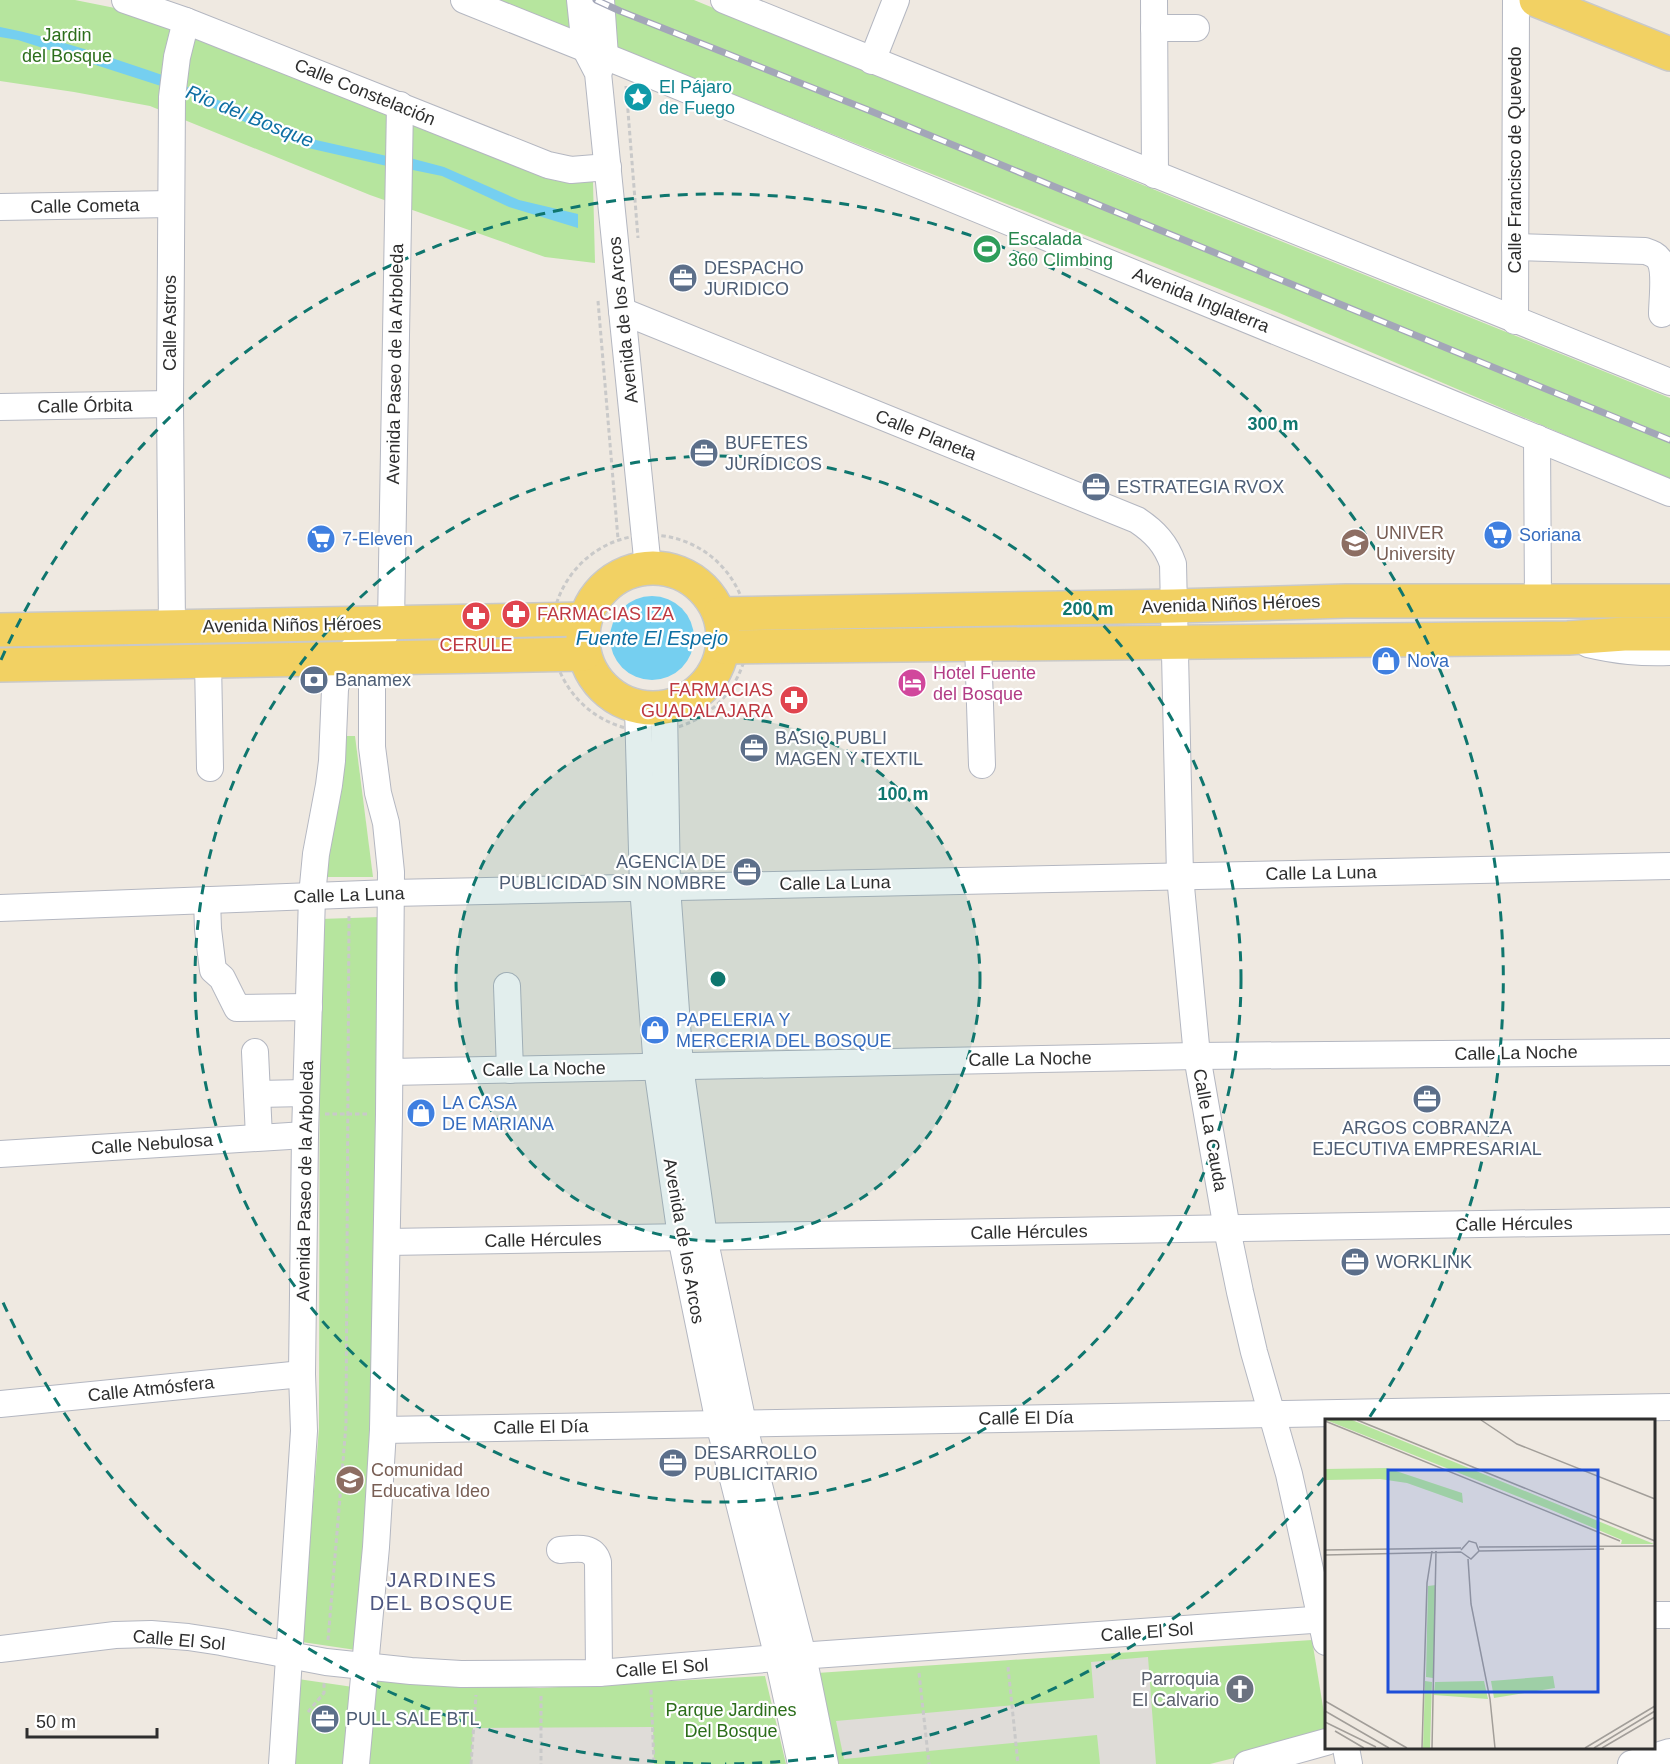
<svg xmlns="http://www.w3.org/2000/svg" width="1670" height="1764" font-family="Helvetica,sans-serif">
	<rect width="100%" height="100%" fill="#efe9e1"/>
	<g fill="#b6e59e">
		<polygon points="0,0 75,0 120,9 148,18 556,181 593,182 595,263 545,257 370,195 150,106 74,92 0,81"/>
		<polygon points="497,0 694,0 1199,208 1670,398 1670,480 1277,312"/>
		<polygon points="343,736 355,736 373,877 326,877"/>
		<polygon points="381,917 374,1429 356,1650 302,1642 319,1428 320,919"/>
		<polygon points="1312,1640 1326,1725 1326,1735 1210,1764 836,1764 817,1673"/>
		<polygon points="765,1676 786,1764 367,1764 373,1680 540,1688"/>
		<polygon points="298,1679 353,1687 347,1764 291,1764"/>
	</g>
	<g fill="#dfdcd8">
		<polygon points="1148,1657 1156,1764 1100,1764 1097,1735 844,1759 836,1721 1094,1698 1091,1662"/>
		<polygon points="653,1727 654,1764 471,1764 473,1728"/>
	</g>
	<g fill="#75cff0">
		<path d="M0,27C57,38 112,58 168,77L164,87L18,40L0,37Z"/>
		<polygon points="176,82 307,138 387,156 387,166 308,148 221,112 195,98 176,91"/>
		<polygon points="410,158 444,167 519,200 578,214 578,228 509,207 442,176 408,169"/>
		<circle cx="652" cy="638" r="42"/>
	</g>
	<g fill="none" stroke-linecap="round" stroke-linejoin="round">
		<g stroke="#b4b7c1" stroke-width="28">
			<g id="minor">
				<polyline points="125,0 186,21 548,165 571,170 608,167"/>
				<polyline points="464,0 624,64 1670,493"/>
				<polyline points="580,0 585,48 598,73 648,568"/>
				<polyline points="724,0 1670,382"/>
				<polyline points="1154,0 1155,175"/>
				<polyline points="1154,28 1196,28"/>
				<polyline points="872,61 896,0"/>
				<polyline points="599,71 605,56 601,0"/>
				<polyline points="0,207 171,204"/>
				<path d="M1515,247L1645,251C1651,253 1657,255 1660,261C1666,272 1662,301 1662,314"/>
				<path d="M622,311L1137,520C1155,532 1166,544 1173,564L1180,876L1197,1056L1227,1229L1240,1292L1254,1352L1289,1474L1326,1642"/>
				<polyline points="1515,321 1516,0"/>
				<polyline points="0,407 170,404"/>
				<polyline points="1537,438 1538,601"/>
				<polyline points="172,627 170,404 172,97 177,57 186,21"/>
				<polyline points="978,644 982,765"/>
				<path d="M1588,644C1618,651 1640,653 1670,652"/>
				<polyline points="208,661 210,768"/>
				<polyline points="638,707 643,887 657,1067 681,1237 719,1423 778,1658 801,1764"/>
				<polyline points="664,708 667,887 680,1066 704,1237 743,1423 803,1656 825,1764"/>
				<polyline points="207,900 208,929 213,970 222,978 237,1008 309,1007"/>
				<polyline points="0,908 391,893 1670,866"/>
				<polyline points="507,986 510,1070"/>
				<polyline points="255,1052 259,1137"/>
				<polyline points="390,1072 1197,1056 1670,1052"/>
				<polyline points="257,1094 306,1093"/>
				<polyline points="0,1154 305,1135"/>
				<polyline points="387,1242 1670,1221"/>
				<polyline points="0,1404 302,1374"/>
				<polyline points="383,1430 1670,1407"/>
				<path d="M560,1550C574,1549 593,1544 598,1562L599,1673"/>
				<polyline points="1654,1615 1670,1615"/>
				<polyline points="0,1649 115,1635 151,1634 188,1637 221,1642 326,1662 411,1671 461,1674 599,1673 813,1655 1326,1619"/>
				<polyline points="1346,1748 1349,1764"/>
				<path d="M282,1764L304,1431L302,1374L305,1135L312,896L316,854L329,785L332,761L335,689C338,673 345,658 356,646"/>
				<polyline points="356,1764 376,1547 383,1430 389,1114 391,872 386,823 378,793 372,747 372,657 391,623 400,105"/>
				<polyline points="1247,1764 1326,1742"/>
				<polyline points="1631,1764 1670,1752"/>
			</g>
		</g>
		<g stroke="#c9c9c9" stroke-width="36">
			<g id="major">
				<polyline points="1536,0 1670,54"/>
				<circle cx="653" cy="638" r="70"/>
				<polyline points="720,614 1174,606 1346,601 1670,601"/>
				<polyline points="0,630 585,619"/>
				<polyline points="724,647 1568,638 1624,634 1670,634"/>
				<polyline points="0,665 584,654"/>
			</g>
		</g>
		<g stroke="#c9c9c9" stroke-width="3" stroke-dasharray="4.5 3" stroke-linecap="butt">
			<polyline points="626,86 638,238"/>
			<polyline points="598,301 618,539"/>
			<circle cx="650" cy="633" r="98"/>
			<polyline points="325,1114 370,1114"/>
			<polyline points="328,1640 346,1425 349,916"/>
			<polyline points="1008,1667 1018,1764"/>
			<polyline points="919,1673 929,1764"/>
			<polyline points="651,1690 654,1764"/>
			<polyline points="541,1696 541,1764"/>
			<polyline points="308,1712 324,1693 324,1682"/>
			<polyline points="471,1764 476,1695"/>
		</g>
		<use href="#minor" stroke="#fff" stroke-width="26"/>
		<use href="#major" stroke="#f2d163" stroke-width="33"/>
		<g stroke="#a3a6b8" stroke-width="7">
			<polyline id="rail" points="596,0 620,11 873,112 1670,440"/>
		</g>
		<use href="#rail" stroke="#fff" stroke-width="4.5" stroke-dasharray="14" stroke-linecap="butt"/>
	</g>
	<circle cx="718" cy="979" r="262" fill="#0f766e" fill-opacity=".12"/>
	<g fill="none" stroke="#0f766e" stroke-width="3" stroke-dasharray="10 8">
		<circle cx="718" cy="979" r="262"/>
		<circle cx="718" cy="979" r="523"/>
		<path d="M1324 1478A785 785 0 0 1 725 1764M711 1764A785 785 0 0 1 1 1298M1 660A785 785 0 1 1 1369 1418"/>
	</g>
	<defs>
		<g id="sight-disc" transform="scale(1.5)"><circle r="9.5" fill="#0f9aa8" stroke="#fff"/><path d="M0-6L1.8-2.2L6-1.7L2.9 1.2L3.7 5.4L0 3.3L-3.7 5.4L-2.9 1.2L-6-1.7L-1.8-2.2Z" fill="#fff"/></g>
		<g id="stadium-disc" transform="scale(1.5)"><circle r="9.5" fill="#2e9e5b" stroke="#fff"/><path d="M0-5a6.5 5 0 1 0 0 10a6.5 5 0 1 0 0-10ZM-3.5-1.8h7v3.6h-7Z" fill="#fff"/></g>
		<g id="office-disc" transform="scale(1.5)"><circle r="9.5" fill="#5c6f8a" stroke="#fff"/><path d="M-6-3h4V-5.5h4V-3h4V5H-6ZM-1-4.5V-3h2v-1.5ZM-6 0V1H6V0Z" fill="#fff"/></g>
		<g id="supermarket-disc" transform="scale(1.5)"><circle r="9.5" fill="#3f7fe0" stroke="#fff"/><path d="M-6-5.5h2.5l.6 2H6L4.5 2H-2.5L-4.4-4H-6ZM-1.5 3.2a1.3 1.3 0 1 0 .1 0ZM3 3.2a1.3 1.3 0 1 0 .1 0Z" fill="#fff"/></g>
		<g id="school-disc" transform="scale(1.5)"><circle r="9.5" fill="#8d6e63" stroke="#fff"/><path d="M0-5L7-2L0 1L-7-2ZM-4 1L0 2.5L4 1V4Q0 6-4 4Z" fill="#fff"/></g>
		<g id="pharmacy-disc" transform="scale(1.5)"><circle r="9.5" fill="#e0444e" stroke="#fff"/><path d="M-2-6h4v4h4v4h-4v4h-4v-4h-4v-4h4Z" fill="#fff"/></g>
		<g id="shop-disc" transform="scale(1.5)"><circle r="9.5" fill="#3f7fe0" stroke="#fff"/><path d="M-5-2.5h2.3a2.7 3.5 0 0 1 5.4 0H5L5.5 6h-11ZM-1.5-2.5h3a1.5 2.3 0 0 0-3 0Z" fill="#fff"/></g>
		<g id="bank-disc" transform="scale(1.5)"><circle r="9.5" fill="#5c6f8a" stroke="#fff"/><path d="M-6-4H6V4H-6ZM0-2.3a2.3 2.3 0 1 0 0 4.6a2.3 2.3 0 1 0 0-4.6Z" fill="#fff"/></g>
		<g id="hotel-disc" transform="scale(1.5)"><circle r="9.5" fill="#d1479c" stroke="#fff"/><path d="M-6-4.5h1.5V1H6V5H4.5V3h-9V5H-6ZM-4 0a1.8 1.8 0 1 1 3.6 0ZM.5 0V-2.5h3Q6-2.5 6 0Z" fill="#fff"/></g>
		<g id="church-disc" transform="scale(1.5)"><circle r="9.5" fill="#6b7280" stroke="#fff"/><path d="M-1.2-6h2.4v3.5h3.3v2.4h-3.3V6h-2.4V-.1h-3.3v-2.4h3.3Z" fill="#fff"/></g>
	</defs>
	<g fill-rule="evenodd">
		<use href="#sight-disc" x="638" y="97"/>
		<use href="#stadium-disc" x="987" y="249"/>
		<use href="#office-disc" x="683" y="278"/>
		<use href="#office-disc" x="704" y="453"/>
		<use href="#office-disc" x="1096" y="487"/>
		<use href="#supermarket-disc" x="1498" y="535"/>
		<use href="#supermarket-disc" x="321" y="539"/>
		<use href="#school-disc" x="1355" y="543"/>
		<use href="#pharmacy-disc" x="516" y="614"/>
		<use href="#pharmacy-disc" x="476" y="616"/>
		<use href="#shop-disc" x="1386" y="661"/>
		<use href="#bank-disc" x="314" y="680"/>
		<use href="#hotel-disc" x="912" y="683"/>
		<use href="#pharmacy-disc" x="794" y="700"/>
		<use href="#office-disc" x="754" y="748"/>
		<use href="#office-disc" x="747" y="872"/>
		<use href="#shop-disc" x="655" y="1030"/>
		<use href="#office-disc" x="1427" y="1099"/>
		<use href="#shop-disc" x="421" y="1113"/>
		<use href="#office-disc" x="1355" y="1262"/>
		<use href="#office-disc" x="673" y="1463"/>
		<use href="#school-disc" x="350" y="1480"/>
		<use href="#church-disc" x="1240" y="1689"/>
		<use href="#office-disc" x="325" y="1719"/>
	</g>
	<g text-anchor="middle" stroke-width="4.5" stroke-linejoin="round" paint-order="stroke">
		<g font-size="18" fill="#2c6e1b" stroke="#fff">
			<text x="67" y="41">Jardin<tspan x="67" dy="21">del Bosque</tspan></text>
			<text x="731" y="1716">Parque Jardines<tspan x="731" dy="21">Del Bosque</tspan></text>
		</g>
		<g font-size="18" fill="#0d838f" stroke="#fff" text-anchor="start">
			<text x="659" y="93">El Pájaro<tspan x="659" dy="21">de Fuego</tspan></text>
		</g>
		<g font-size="18" fill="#2e2e2e" stroke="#fff">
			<text transform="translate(365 92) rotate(22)" y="6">Calle Constelación</text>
			<text transform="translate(1515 160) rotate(-90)" y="6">Calle Francisco de Quevedo</text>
			<text transform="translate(85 206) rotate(-1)" y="6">Calle Cometa</text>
			<text transform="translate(1201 300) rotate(22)" y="6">Avenida Inglaterra</text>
			<text transform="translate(623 320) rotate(-96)" y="6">Avenida de los Arcos</text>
			<text transform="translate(170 323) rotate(-90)" y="6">Calle Astros</text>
			<text transform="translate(395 364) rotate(-89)" y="6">Avenida Paseo de la Arboleda</text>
			<text transform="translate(85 406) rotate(-1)" y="6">Calle Órbita</text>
			<text transform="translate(926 435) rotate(22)" y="6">Calle Planeta</text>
			<text transform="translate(1231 604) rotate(-2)" y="6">Avenida Niños Héroes</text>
			<text transform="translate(292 625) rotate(-1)" y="6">Avenida Niños Héroes</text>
			<text transform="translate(1321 873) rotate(-1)" y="6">Calle La Luna</text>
			<text transform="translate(835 883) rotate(-1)" y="6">Calle La Luna</text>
			<text transform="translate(349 895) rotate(-2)" y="6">Calle La Luna</text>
			<text transform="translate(1516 1053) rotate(-1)" y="6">Calle La Noche</text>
			<text transform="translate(1030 1059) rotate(-1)" y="6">Calle La Noche</text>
			<text transform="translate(544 1069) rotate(-1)" y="6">Calle La Noche</text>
			<text transform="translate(1210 1130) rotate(80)" y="6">Calle La Cauda</text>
			<text transform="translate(152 1144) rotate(-4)" y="6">Calle Nebulosa</text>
			<text transform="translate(305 1181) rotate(-89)" y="6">Avenida Paseo de la Arboleda</text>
			<text transform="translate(1514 1224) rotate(-1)" y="6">Calle Hércules</text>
			<text transform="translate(1029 1232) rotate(-1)" y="6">Calle Hércules</text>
			<text transform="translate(543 1240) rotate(-1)" y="6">Calle Hércules</text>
			<text transform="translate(684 1241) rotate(80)" y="6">Avenida de los Arcos</text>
			<text transform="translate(151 1389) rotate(-6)" y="6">Calle Atmósfera</text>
			<text transform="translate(1026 1418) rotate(-1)" y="6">Calle El Día</text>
			<text transform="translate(541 1427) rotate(-1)" y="6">Calle El Día</text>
			<text transform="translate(1147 1632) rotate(-4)" y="6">Calle El Sol</text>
			<text transform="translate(179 1640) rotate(5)" y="6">Calle El Sol</text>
			<text transform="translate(662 1668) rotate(-4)" y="6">Calle El Sol</text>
		</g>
		<g font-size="18" fill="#27864d" stroke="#fff" text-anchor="start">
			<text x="1008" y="245">Escalada<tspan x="1008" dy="21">360 Climbing</tspan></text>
		</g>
		<g font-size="18" fill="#4e5e75" stroke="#fff" text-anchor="start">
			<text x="704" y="274">DESPACHO<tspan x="704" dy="21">JURIDICO</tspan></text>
			<text x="725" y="449">BUFETES<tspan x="725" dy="21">JURÍDICOS</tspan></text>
			<text x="1117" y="493">ESTRATEGIA RVOX</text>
			<text x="335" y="686">Banamex</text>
			<text x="775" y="744">BASIQ PUBLI<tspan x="775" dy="21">MAGEN Y TEXTIL</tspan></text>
			<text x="726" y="868" text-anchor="end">AGENCIA DE<tspan x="726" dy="21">PUBLICIDAD SIN NOMBRE</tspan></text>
			<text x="1427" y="1134" text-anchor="middle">ARGOS COBRANZA<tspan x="1427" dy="21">EJECUTIVA EMPRESARIAL</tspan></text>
			<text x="1376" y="1268">WORKLINK</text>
			<text x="694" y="1459">DESARROLLO<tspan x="694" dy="21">PUBLICITARIO</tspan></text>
			<text x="346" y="1725">PULL SALE BTL</text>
		</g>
		<g font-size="18" fill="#785e54" stroke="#fff" text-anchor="start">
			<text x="1376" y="539">UNIVER<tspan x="1376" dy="21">University</tspan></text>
			<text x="371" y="1476">Comunidad<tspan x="371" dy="21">Educativa Ideo</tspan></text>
		</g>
		<g font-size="18" fill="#366cbe" stroke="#fff" text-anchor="start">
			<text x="1519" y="541">Soriana</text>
			<text x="342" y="545">7-Eleven</text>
			<text x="1407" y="667">Nova</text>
			<text x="676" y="1026">PAPELERIA Y<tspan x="676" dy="21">MERCERIA DEL BOSQUE</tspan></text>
			<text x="442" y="1109">LA CASA<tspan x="442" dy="21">DE MARIANA</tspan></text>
		</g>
		<g font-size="18" fill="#be3a42" stroke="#fff" text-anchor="start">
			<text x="537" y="620">FARMACIAS IZA</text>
			<text x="476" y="651" text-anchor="middle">CERULE</text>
			<text x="773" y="696" text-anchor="end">FARMACIAS<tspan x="773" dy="21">GUADALAJARA</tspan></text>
		</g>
		<g font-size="18" fill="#b23c85" stroke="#fff" text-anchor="start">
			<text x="933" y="679">Hotel Fuente<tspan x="933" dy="21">del Bosque</tspan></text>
		</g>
		<g font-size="18" fill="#5b616d" stroke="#fff" text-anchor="end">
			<text x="1219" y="1685">Parroquia<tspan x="1219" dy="21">El Calvario</tspan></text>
		</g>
		<g font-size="20" font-style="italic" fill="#0d6fa3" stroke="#fff">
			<text transform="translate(250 116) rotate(22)" y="7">Rio del Bosque</text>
			<text x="652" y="645">Fuente El Espejo</text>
		</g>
		<g font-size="20" letter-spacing="1.5" fill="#4d5680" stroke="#fff">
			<text x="442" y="1587">JARDINES<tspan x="442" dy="23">DEL BOSQUE</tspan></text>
		</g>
	</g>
	<g transform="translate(1325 1419)">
		<rect width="330" height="330" fill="#efe9e1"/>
		<path d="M1,1H27L329,125H296L297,121L224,90ZM62,49L137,74L138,84L82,64L55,60L1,61L0,54V50ZM111,166L108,259L101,258L103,167ZM228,257L230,269L169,279L166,262ZM100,262L107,263L105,329H98ZM159,262L163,280L109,276L110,263Z" fill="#b6e59e"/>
		<path fill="none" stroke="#a29e99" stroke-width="1.5" d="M32,1L330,122M156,1L192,25L330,80M0,2L295,122M154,128L330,127M0,131L136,129M136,131L144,122L151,124L154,132M154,132L279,130M136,133L146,140L154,132M0,136L136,133M143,140L146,185L165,280L170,329M0,282L82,329M0,292L64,329M0,303L51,328M10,312L39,329M97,329L102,164L107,132M107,329L111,132M260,329L330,287M269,329L330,292M277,329L330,298"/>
		<path fill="#1d4ed8" fill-opacity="0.15" stroke="#1d4ed8" stroke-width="3" d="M63,51H273V273H63Z"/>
		<rect width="330" height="330" fill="none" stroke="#2e2e2e" stroke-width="3"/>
	</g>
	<circle cx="718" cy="979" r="9" fill="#0f766e" stroke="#fff" stroke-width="3"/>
	<g font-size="18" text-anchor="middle" font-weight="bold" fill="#0f766e" stroke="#fff" stroke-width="4.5" stroke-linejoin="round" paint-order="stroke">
		<text x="1273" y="430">300 m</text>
		<text x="1088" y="615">200 m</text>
		<text x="903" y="800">100 m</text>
	</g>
	<path d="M27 1728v9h130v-9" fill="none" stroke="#2e2e2e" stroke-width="3"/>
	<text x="36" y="1728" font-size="18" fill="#2e2e2e" stroke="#ffffff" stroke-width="4.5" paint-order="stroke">50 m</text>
</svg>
